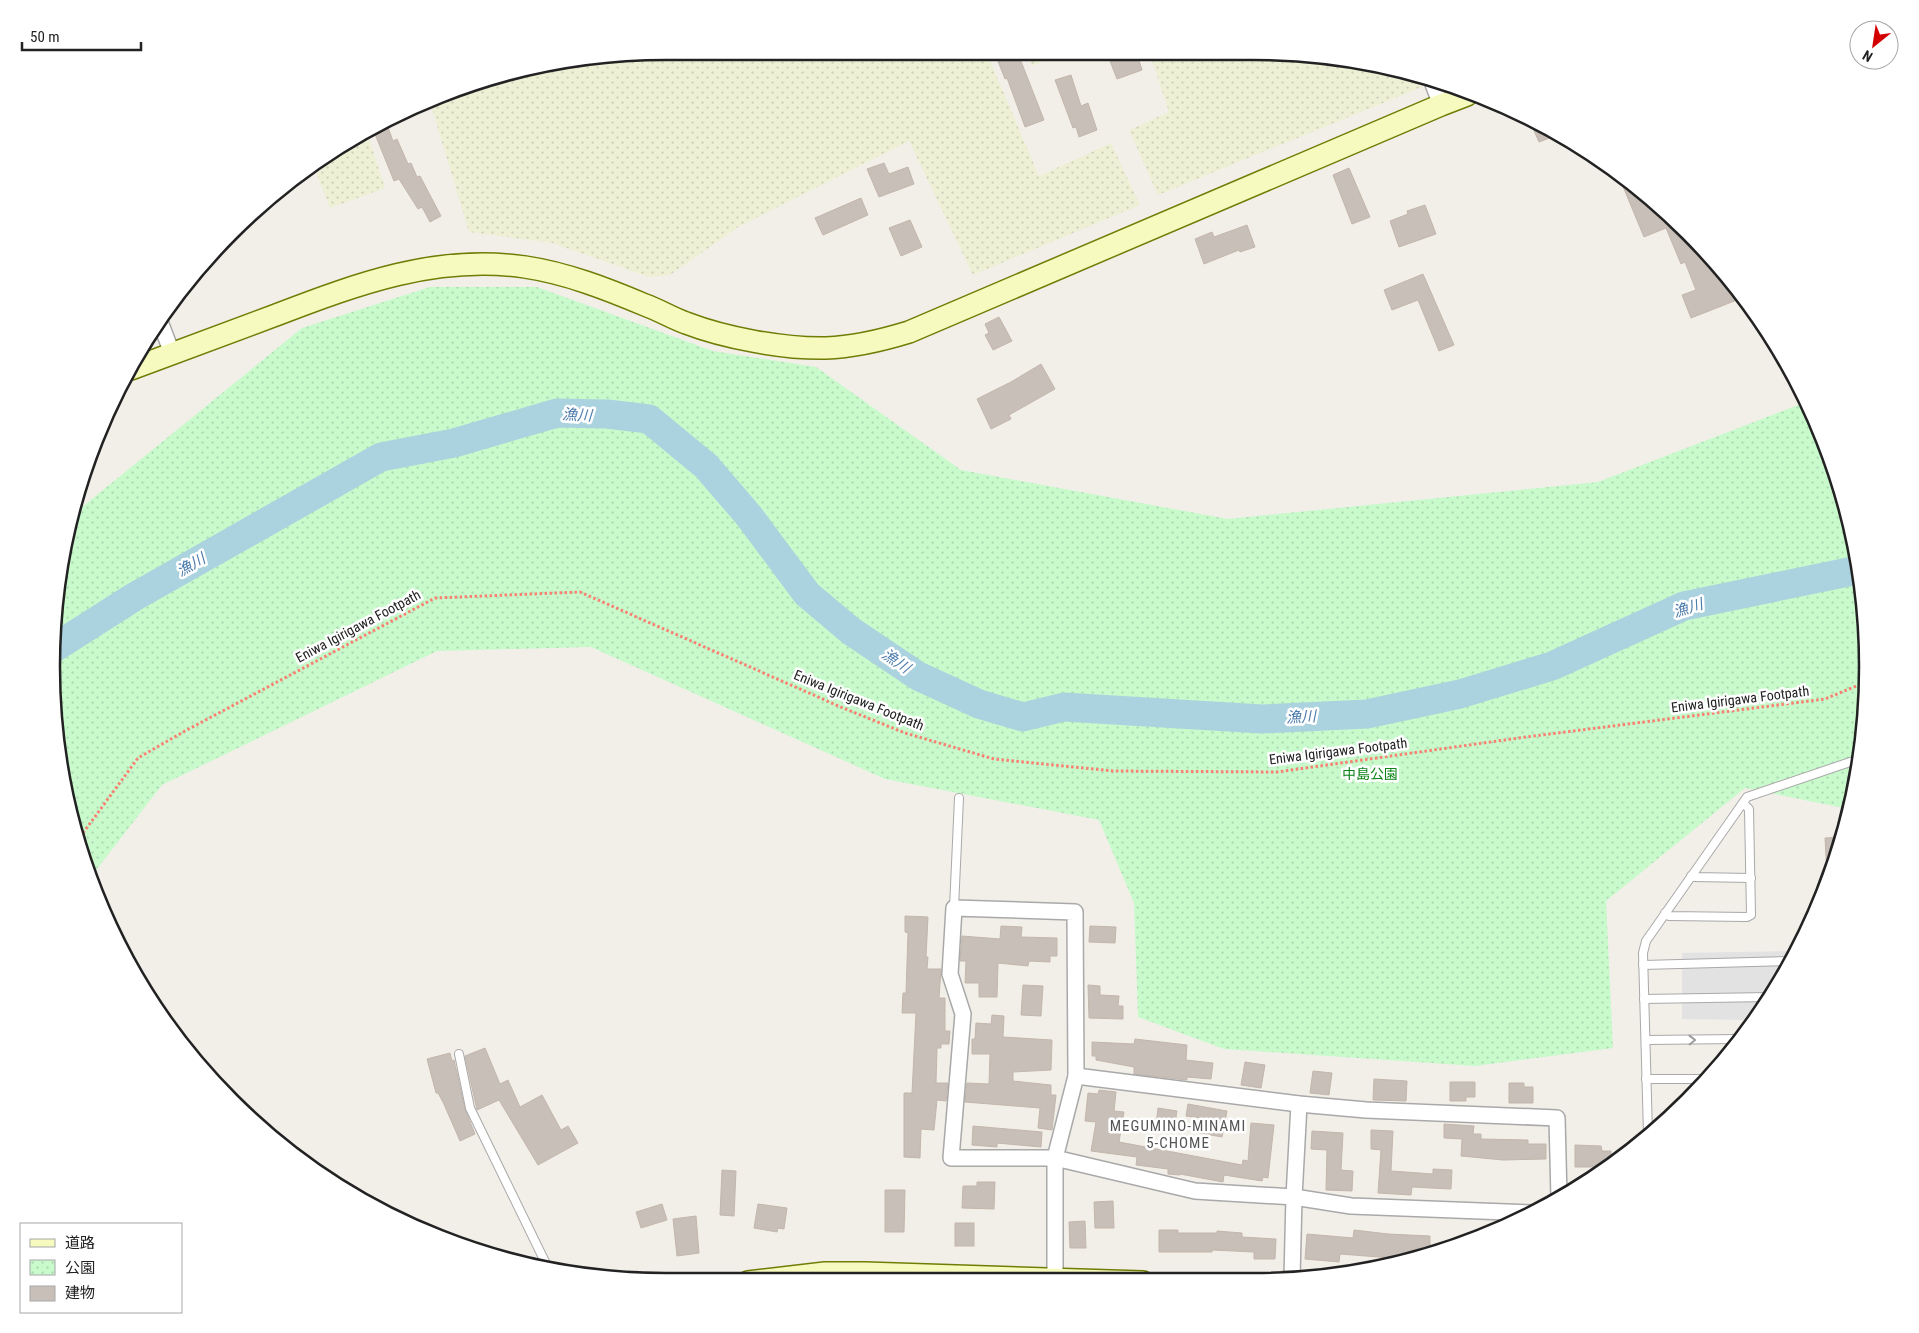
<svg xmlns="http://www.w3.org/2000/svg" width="1919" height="1333" font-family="'Roboto Condensed','Noto Sans JP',sans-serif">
	<defs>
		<pattern id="farmland-dots" width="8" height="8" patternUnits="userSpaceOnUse" patternTransform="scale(1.25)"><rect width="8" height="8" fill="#eef0d5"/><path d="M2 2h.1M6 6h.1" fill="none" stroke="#ccceb7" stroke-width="1.8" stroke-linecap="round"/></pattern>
		<pattern id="park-dots" width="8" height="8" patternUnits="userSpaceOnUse" patternTransform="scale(1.25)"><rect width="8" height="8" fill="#c8facc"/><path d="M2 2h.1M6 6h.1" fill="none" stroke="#acd6af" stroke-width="1.8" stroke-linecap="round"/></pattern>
	</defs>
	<rect width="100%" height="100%" fill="#f2efe9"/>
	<g fill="url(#farmland-dots)">
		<polygon points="666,51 986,51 1039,176 1111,143 1140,205 973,275 909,141 740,226 670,275 649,277 552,243 469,232 429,99 507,72"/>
		<polygon points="1025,51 1066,51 1032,66"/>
		<polygon points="1149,51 1253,51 1372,63 1419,79 1422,87 1158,195 1129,130 1169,112"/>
		<polygon points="367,132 385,188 330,208 313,165 325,155"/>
	</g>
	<polygon fill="url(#park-dots)" points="430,287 537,287 713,351 816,367 961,470 1228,519 1598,482 1806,402 1821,431 1856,547 1868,667 1856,787 1849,809 1745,788 1606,901 1613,1048 1475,1066 1224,1049 1138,1017 1134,903 1099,820 885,779 591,647 437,651 162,785 93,874 63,786 53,706 56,586 76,512 302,328"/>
	<polygon fill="#e2e2e2" points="1794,951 1764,1009 1755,1020 1682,1019 1682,953"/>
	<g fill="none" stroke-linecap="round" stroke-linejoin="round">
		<polyline stroke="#aad3df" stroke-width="29" points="54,648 134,597 381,457 454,443 557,413 607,414 649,419 706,466 749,516 807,594 851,631 918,676 979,704 1023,717 1064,707 1262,719 1367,714 1460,694 1552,666 1684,606 1858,570"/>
	</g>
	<g fill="#c7bfb8" stroke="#c4b6ab">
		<polygon points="994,51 1017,51 1044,120 1025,127 1007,78 1005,79"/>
		<polygon points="1112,51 1136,51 1142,70 1117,79 1110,61 1115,59"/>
		<polygon points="1071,75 1081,106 1088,103 1097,130 1079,137 1076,127 1073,128 1055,80"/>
		<polygon points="1528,117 1544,127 1557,135 1539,142"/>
		<polygon points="386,122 393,141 397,139 408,164 411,163 417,177 420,176 441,216 430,222 422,207 418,209 399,179 394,181 373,129"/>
		<polygon points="884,163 889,174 908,167 914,184 879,197 867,169"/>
		<polygon points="1349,168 1370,217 1352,224 1333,175"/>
		<polygon points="1617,172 1627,178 1688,232 1715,265 1720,277 1724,275 1742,298 1691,318 1682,295 1696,290 1685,262 1681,264 1666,228 1644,237"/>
		<polygon points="861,198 868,215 823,235 815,218"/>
		<polygon points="1425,205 1436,234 1399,247 1390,221 1408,214 1407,211"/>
		<polygon points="910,220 922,247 901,256 889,228"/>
		<polygon points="1247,225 1255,247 1240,252 1239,250 1204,264 1195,239 1212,232 1214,237"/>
		<polygon points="1423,274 1454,345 1439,351 1418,300 1392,310 1384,290"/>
		<polygon points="999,317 1012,341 993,350 985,335 989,333 985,324"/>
		<polygon points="1041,364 1055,389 1009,415 1011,419 991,429 977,399 1011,382"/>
		<polygon points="1841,837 1829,876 1827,876 1825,838"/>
		<polygon points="905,916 928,917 926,957 928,957 927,969 941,969 939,998 945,998 945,1031 950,1031 949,1044 941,1044 941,1048 937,1048 936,1083 948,1083 946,1101 937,1100 934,1130 921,1129 920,1158 904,1157 904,1093 912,1093 916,1013 902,1013 903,993 906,993 908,933 905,932"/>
		<polygon points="1001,926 1022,927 1021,937 1057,938 1057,956 1050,956 1050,962 1029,961 1028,966 998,963 997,997 979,997 979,983 965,983 966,961 960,961 962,936 1000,939"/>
		<polygon points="1090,926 1116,927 1115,943 1089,942"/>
		<polygon points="1023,985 1043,986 1041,1016 1021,1015"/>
		<polygon points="1088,985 1100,986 1100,995 1119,996 1118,1006 1123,1006 1123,1019 1089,1018"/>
		<polygon points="992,1015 1004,1016 1003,1037 1052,1040 1051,1070 1013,1072 1013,1081 1051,1085 1051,1095 1056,1095 1052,1130 1038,1128 1040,1108 965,1102 967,1083 989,1084 990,1054 972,1054 972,1039 975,1039 976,1023 991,1024"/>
		<polygon points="1135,1039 1187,1045 1186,1060 1213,1063 1211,1079 1187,1077 1187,1080 1134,1074 1134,1067 1096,1060 1096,1056 1092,1056 1092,1042 1134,1044"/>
		<polygon points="485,1048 500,1084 508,1080 520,1107 542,1095 561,1130 568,1126 578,1143 538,1165 499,1100 477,1110 465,1056"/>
		<polygon points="450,1053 452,1061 454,1060 465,1109 475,1134 460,1141 443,1102 438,1093 436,1093 427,1059"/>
		<polygon points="1245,1062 1265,1065 1261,1088 1241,1085"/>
		<polygon points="1313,1071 1332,1073 1329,1095 1310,1093"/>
		<polygon points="1374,1079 1407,1081 1406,1101 1373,1100"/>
		<polygon points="1450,1082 1475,1082 1475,1097 1466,1097 1466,1101 1450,1101"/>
		<polygon points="1509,1083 1524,1083 1524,1087 1533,1087 1533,1103 1509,1103"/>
		<polygon points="1099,1090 1116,1092 1114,1111 1124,1112 1119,1142 1242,1165 1243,1160 1248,1161 1251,1123 1274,1125 1268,1178 1263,1177 1262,1181 1224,1175 1223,1182 1180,1174 1180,1175 1168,1174 1168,1169 1136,1165 1137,1157 1091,1151 1096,1122 1085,1121 1088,1093 1098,1094"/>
		<polygon points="1188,1104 1227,1111 1222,1137 1199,1133 1201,1118 1186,1116"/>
		<polygon points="1158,1108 1177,1111 1174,1129 1156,1125"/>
		<polygon points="1444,1124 1474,1126 1473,1134 1481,1134 1481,1139 1528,1140 1528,1144 1546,1144 1546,1159 1503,1160 1461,1156 1462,1139 1444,1138"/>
		<polygon points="973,1126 1042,1132 1041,1147 997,1143 997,1147 972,1145"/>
		<polygon points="1371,1130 1393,1131 1391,1171 1433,1174 1433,1169 1452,1170 1451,1189 1412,1187 1411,1195 1378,1193 1381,1150 1371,1149"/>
		<polygon points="1312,1131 1343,1133 1341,1170 1353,1171 1352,1191 1326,1190 1327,1150 1311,1149"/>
		<polygon points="1575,1145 1601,1146 1602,1151 1611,1151 1611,1164 1607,1167 1575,1167"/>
		<polygon points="722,1170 736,1171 734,1216 720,1215"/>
		<polygon points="977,1182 995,1182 994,1209 962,1208 963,1186 977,1186"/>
		<polygon points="885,1190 905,1190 904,1232 885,1232"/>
		<polygon points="1113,1201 1114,1228 1095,1228 1094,1202"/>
		<polygon points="662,1204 667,1220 641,1228 636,1212"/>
		<polygon points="758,1204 787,1208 784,1229 778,1228 777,1232 754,1228"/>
		<polygon points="696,1216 699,1253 677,1256 673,1219"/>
		<polygon points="1085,1221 1086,1248 1070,1248 1069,1222"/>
		<rect x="955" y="1223" width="19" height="23"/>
		<polygon points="1159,1230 1178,1230 1178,1233 1217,1233 1217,1231 1242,1233 1242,1237 1276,1239 1275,1259 1254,1259 1254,1252 1212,1250 1212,1252 1159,1252"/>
		<polygon points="1354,1230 1388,1234 1430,1236 1430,1250 1405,1259 1340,1254 1339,1262 1305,1259 1307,1234 1353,1238"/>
	</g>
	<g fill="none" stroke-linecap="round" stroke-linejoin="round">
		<g stroke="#a9a9a9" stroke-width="10">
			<g id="lane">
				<polyline points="1691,876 1694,877 1751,878"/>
				<polyline points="954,908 959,798"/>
				<polyline points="1665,913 1669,916 1747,917 1751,915 1749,809 1743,803"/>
				<polyline points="1643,965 1789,961"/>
				<polyline points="1644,999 1770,997"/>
				<polyline points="1646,1040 1739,1039"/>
				<polyline points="459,1054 470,1108 549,1270"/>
				<polyline points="1646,1079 1706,1079"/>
				<polyline points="1648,1134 1643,953 1646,941 1747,797 1859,759"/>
			</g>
		</g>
		<g stroke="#a9a9a9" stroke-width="18">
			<g id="street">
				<polyline points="1433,84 1441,105"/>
				<polyline points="159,319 172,353"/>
				<polyline points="1076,1076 1299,1104 1366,1110 1557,1118 1559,1198"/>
				<polyline points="1292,1278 1294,1197 1299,1104"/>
				<polyline points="1055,1282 1055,1158 1076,1076 1075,912 954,908 950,974 963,1014 951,1158 1055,1158 1195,1191 1294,1197 1351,1206 1533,1213"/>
			</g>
		</g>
		<g stroke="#707d05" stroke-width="24">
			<g id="secondary">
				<path d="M131,369C180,351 228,333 276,315C357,284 437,254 525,267C566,273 607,289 645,305C659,310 672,318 686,323C725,338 784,349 826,348C854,347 883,340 909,332L1441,105L1467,95"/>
				<polyline points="748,1282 825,1273 865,1273 1143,1282"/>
			</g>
		</g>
		<polyline stroke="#fa8072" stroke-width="3" stroke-dasharray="2.5 2.5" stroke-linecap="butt" points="80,837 138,758 185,731 435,598 580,592 843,708 905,733 994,759 1113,771 1277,772 1526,737 1825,699 1866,682"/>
		<use href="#lane" stroke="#fff" stroke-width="8"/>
		<use href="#street" stroke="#fff" stroke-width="15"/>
		<use href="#secondary" stroke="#f7fabf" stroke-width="21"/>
	</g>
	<defs><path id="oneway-chevron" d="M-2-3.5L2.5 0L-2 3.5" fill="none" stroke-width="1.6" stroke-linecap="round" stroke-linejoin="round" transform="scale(1.25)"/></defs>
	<use stroke="#9c9c9c" href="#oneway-chevron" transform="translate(1692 1040) rotate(-1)"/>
	<g text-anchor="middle" stroke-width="5" stroke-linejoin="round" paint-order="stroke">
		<g font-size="14" fill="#222" stroke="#fff">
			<text transform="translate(358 626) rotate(-28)" y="5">Eniwa Igirigawa Footpath</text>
			<text transform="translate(1740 699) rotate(-7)" y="5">Eniwa Igirigawa Footpath</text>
			<text transform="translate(859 700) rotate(22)" y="5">Eniwa Igirigawa Footpath</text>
			<text transform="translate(1338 751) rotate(-7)" y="5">Eniwa Igirigawa Footpath</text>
		</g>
		<g font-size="14" fill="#0c8416" stroke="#fff">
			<text x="1370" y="779">中島公園</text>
		</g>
		<g font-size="15" font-style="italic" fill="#4a7aab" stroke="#fff">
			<text transform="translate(577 415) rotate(3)" y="5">漁川</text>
			<text transform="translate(191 565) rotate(-30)" y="5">漁川</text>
			<text transform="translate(1688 608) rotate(-17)" y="5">漁川</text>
			<text transform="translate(896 661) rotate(34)" y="5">漁川</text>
			<text transform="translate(1301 717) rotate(-3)" y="5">漁川</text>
		</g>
		<g font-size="15" letter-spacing="1" fill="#555" stroke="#fff">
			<text x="1178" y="1131">MEGUMINO-MINAMI<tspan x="1178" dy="17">5-CHOME</tspan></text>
		</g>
	</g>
	<path d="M0 0H1919V1333H0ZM666 60H1253A606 606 0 0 1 1859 666V667A606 606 0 0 1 1253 1273H666A606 606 0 0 1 60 667V666A606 606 0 0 1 666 60Z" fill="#fff" fill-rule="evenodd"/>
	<path fill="none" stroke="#222" stroke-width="2.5" d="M666 60H1253A606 606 0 0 1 1859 666V667A606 606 0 0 1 1253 1273H666A606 606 0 0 1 60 667V666A606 606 0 0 1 666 60Z"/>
	<rect x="20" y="1223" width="162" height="90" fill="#ffffff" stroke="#a7a7a7"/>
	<rect x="30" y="1239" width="25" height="8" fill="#f7fabf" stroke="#a7a7a7"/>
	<text x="65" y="1248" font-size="15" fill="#222222">道路</text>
	<rect x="30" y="1260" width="25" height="15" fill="url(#park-dots)" stroke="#a7a7a7"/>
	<text x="65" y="1273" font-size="15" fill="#222222">公園</text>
	<rect x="30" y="1286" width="25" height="15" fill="#c7bfb8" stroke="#a7a7a7"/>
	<text x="65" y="1298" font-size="15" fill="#222222">建物</text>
	<g transform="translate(1874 45) rotate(210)"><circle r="24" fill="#ffffff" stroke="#a7a7a7"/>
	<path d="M0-4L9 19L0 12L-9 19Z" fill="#d40000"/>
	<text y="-8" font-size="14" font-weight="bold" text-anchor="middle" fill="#222222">N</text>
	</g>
	<path d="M22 42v8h119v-8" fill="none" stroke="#222222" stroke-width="2.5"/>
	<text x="30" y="42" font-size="15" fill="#222222" stroke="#ffffff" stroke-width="4" paint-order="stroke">50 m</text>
</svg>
